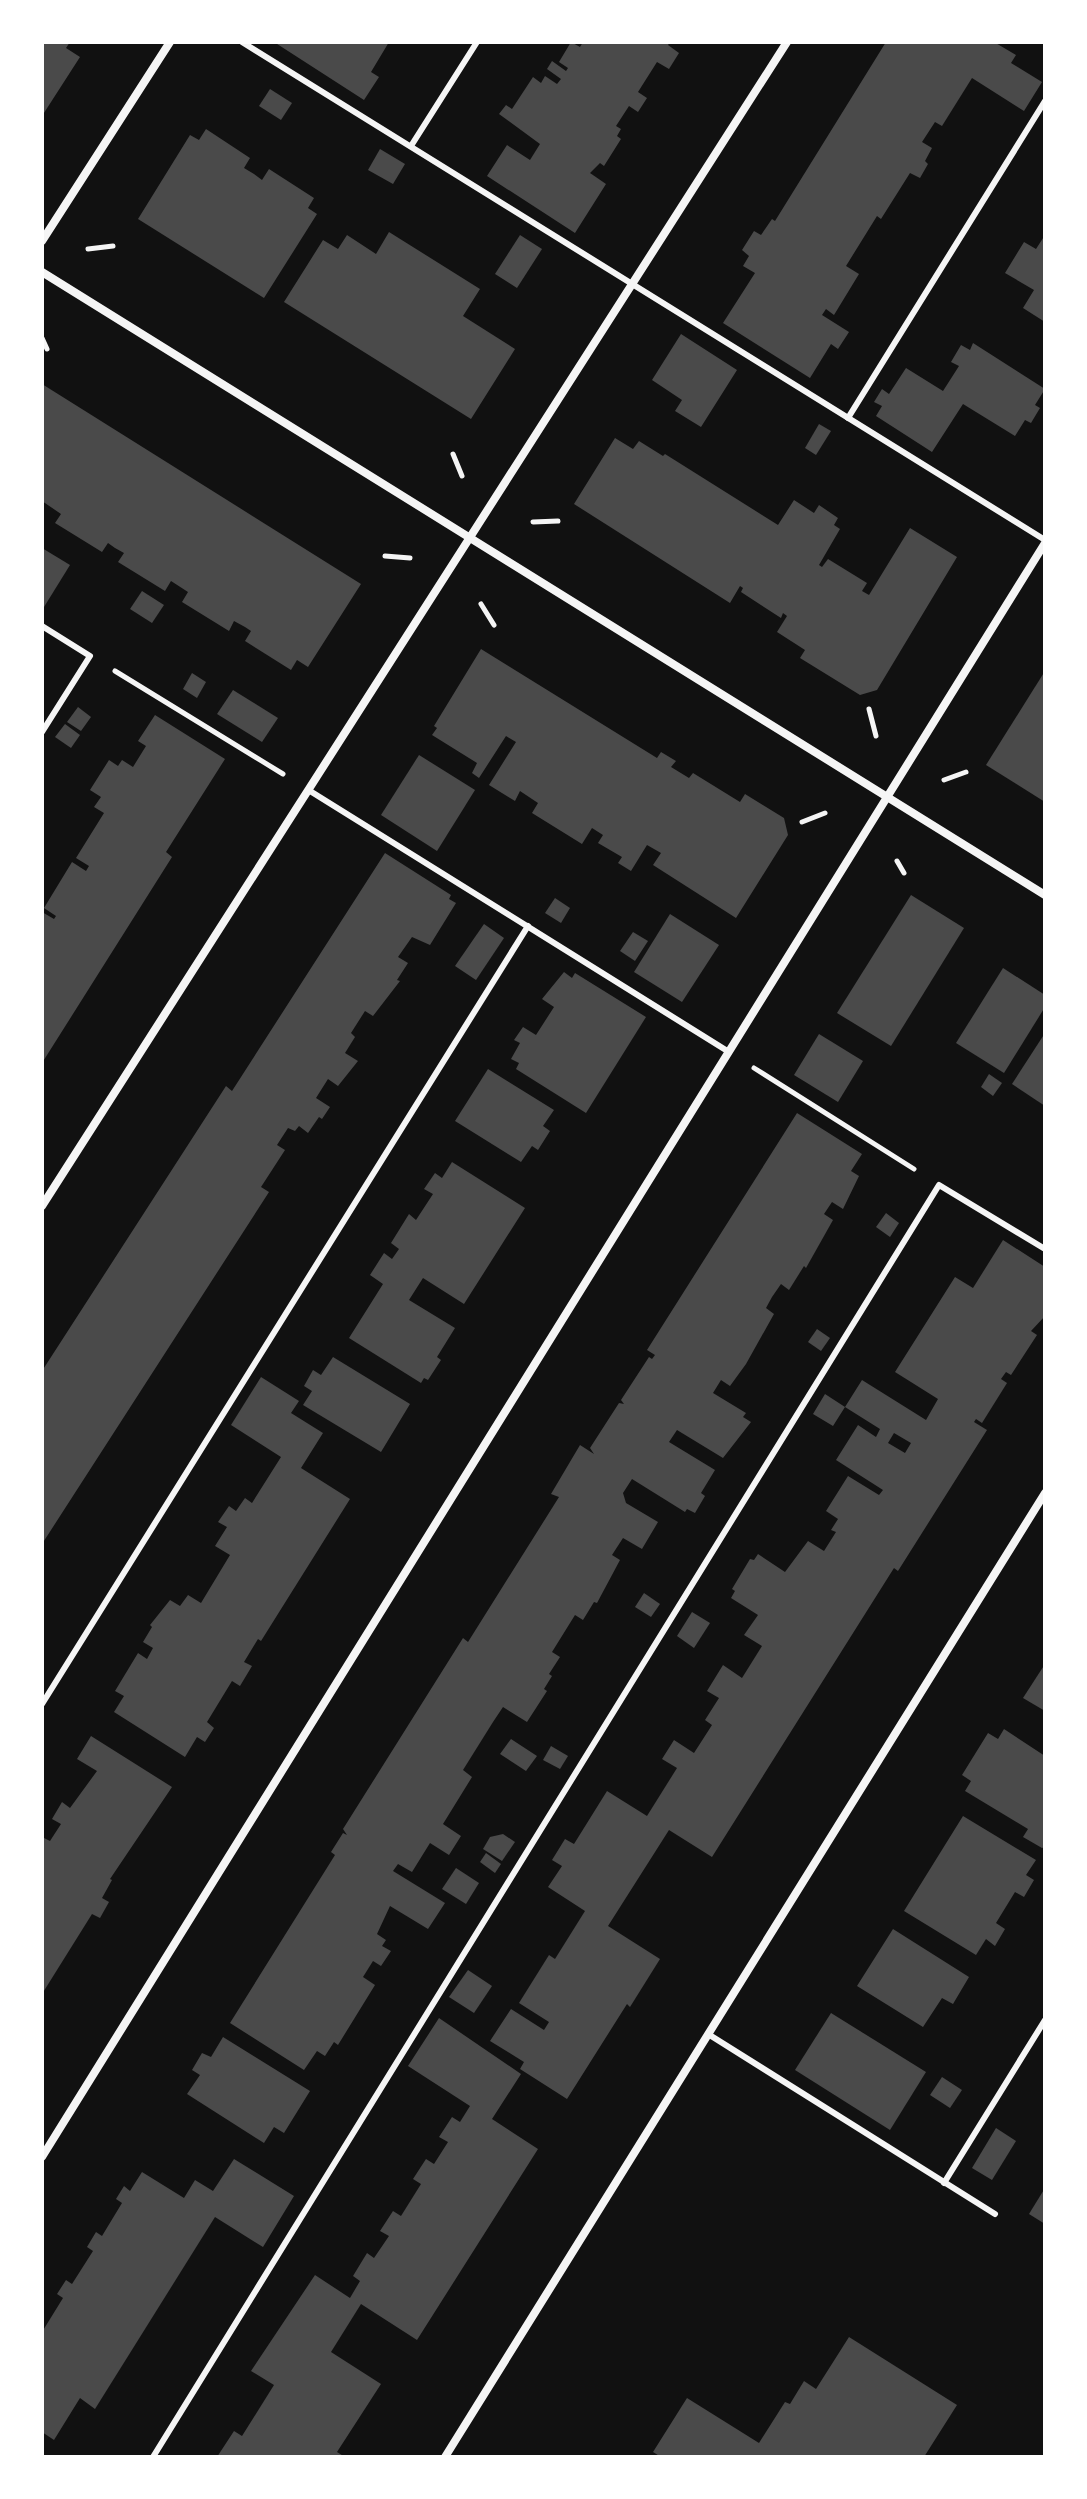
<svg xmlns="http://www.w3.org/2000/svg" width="1087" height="2499" font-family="'IBM Plex Sans',sans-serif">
	<rect width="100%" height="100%" fill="#111"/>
	<g fill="#4a4a4a" fill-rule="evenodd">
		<polygon points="42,42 70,42 66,48 80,57 42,116"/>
		<polygon points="274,42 389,42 371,72 379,77 364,100"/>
		<polygon points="571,42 580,47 583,42 670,42 668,45 679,53 669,69 657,62 638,92 647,98 638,112 629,106 616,126 621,129 617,136 621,139 604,166 600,163 590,173 606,184 575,233 487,176 507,145 530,160 540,144 499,114 506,105 512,109 533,77 541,83 545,76 557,84 561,79 547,69 552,61 566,71 568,68 559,62"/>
		<polygon points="886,42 994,42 1016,55 1011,63 1042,82 1024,111 972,78 942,126 935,122 922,142 932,148 925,161 928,164 920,178 910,173 881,219 877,216 846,266 859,274 834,315 826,309 822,315 849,332 838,349 831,344 810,378 723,323 755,273 743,266 749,256 742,250 754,231 761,235 772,219 775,221"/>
		<polygon points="270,89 292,103 281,120 259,106"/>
		<polygon points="206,129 250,158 244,168 254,174 262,180 269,169 314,198 308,208 317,214 264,298 138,219 190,135 199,140"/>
		<polygon points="380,149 405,164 393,184 368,170"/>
		<polygon points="389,232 480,289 463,316 515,349 471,419 284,302 323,240 338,249 347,235 376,254"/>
		<polygon points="520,235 542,249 517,288 495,274"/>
		<polygon points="1045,235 1045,322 1023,308 1034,290 1005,273 1024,242 1036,249"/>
		<polygon points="681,334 737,370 701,427 675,411 682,400 652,380"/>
		<polygon points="973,343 1045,389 1035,405 1040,408 1031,423 1025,420 1015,436 963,404 932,452 876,416 882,406 874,402 882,389 889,394 906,368 943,391 959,366 951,362 961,345 970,350"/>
		<polygon points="42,384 361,584 308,667 297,660 291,670 245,641 251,631 245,627 234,621 229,631 182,602 188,592 171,581 165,591 118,562 124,553 115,548 108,543 102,552 55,523 61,514 42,501"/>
		<polygon points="819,424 831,431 816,455 805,448"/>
		<polygon points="615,438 633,449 639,441 663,456 665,454 778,525 794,500 814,513 819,505 838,518 834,525 840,529 819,565 822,567 828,559 867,583 862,591 869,595 910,528 957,557 877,690 860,695 800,658 805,650 777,632 787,616 783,613 781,618 741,592 743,588 740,586 730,603 574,504"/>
		<polygon points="42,548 70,565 44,607 42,606"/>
		<polygon points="142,591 164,605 152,623 130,609"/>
		<polygon points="481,649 657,758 661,752 676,761 671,767 689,778 693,773 740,802 745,794 784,818 788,835 736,918 653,865 661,853 647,845 631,871 618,863 622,857 598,843 603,835 592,828 582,844 532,813 538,803 520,791 515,801 489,785 516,742 506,736 479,778 472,773 477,763 432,735 437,728 434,726"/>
		<polygon points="1045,671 1045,802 986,765"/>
		<polygon points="192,673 206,682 197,698 183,689"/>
		<polygon points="233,690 278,718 262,742 217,714"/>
		<polygon points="78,707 91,717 81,731 67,722"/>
		<polygon points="155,715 225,759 166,852 172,857 42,1063 42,912 54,919 56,916 44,908 72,862 86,871 89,866 76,858 104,813 94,807 101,797 90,790 109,760 118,766 122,760 133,767 146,746 138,741"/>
		<polygon points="65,724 80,735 71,748 55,737"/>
		<polygon points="419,755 475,790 437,851 381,815"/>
		<polygon points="385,853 451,895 449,899 456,903 430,945 412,937 398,957 408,963 397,980 400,981 373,1016 365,1011 351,1033 355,1037 345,1053 358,1061 338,1086 328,1079 316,1098 330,1107 322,1119 319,1117 308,1133 299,1126 295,1131 288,1128 277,1145 285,1150 261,1187 269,1192 42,1544 42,1371 226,1086 232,1091"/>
		<polygon points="911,895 964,928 891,1046 837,1013"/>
		<polygon points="555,898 570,908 561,923 545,913"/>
		<polygon points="670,914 719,945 682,1002 634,972"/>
		<polygon points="484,924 504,938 476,980 455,966"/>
		<polygon points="633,932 648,941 635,961 620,951"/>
		<polygon points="1003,968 1045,995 1045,1007 1004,1073 956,1043"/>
		<polygon points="564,972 572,978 575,973 646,1017 586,1113 516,1069 519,1063 511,1059 520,1043 514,1040 523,1027 536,1035 554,1007 542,999"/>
		<polygon points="1045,1033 1045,1106 1012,1084"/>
		<polygon points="819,1034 863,1061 838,1102 794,1075"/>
		<polygon points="488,1069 554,1110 543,1126 550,1131 538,1150 532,1146 521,1162 455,1121"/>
		<polygon points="989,1074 1002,1083 993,1096 981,1087"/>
		<polygon points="797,1113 862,1154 851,1171 859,1176 843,1209 832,1202 824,1214 833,1220 806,1268 804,1266 789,1290 781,1284 772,1297 766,1308 774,1314 746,1364 730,1386 721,1380 713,1393 746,1413 743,1417 751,1422 723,1458 677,1430 669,1442 715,1470 701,1493 705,1496 695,1513 687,1509 685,1512 632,1479 623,1493 626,1503 658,1522 642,1549 623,1538 612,1555 620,1560 597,1603 594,1602 583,1620 575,1615 552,1652 560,1657 549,1674 552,1676 544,1689 547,1691 527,1722 503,1707 493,1722 463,1770 472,1777 443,1824 461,1836 449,1855 430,1843 412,1872 398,1864 393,1871 445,1903 428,1929 390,1906 377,1934 386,1940 382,1946 391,1951 381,1966 373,1961 363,1977 375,1985 338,2045 334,2042 325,2056 317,2051 304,2070 230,2023 335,1855 331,1852 343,1833 347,1835 343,1829 463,1638 468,1642 559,1497 551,1494 580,1445 594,1454 590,1448 619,1403 624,1404 621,1400 649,1357 652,1359 655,1355 647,1350"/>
		<polygon points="452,1162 525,1208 464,1304 423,1278 409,1300 455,1328 437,1357 441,1360 428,1380 424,1378 421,1383 349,1338 383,1284 370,1275 384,1253 392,1259 399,1249 391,1243 409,1214 416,1220 433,1194 424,1189 435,1173 442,1178"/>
		<polygon points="886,1213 899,1223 890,1237 876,1227"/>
		<path d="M1003,1240L1045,1267V1316L1031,1331L1037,1335L1011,1375L1006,1372L1001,1379L1007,1383L982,1423L976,1419L974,1422L987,1430L898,1571L894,1568L712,1857L669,1830L608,1926L660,1959L630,2007L627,2004L567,2099L520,2069L524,2062L490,2041L511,2009L544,2030L549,2022L519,2003L549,1955L555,1959L585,1911L548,1887L562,1866L552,1860L565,1839L574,1844L607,1791L647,1816L677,1768L662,1759L674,1740L694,1753L712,1725L705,1720L719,1698L707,1691L723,1665L742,1678L762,1646L744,1635L758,1615L731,1598L735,1591L732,1589L750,1559L754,1560L758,1554L785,1572L808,1541L824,1551L836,1532L831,1530L838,1519L826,1511L848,1476L879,1495L883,1490L836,1460L858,1425L876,1437L880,1429L845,1407L833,1426L813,1414L825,1394L845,1407L862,1380L926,1420L938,1399L895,1372L955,1277L973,1288ZM894,1433L911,1443L905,1453L888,1443Z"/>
		<polygon points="817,1329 830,1338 821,1351 808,1342"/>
		<polygon points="333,1357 410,1404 381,1452 303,1405 312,1391 304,1386 313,1370 321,1375"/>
		<polygon points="261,1377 299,1401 291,1413 323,1433 301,1468 350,1499 261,1641 258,1639 244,1662 252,1666 240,1686 232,1681 207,1722 214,1728 205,1742 197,1737 185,1757 114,1712 124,1696 115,1691 138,1653 147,1659 153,1648 143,1642 152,1627 150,1625 170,1600 180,1606 188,1595 201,1603 230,1555 215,1546 227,1527 218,1522 229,1506 236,1511 245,1498 252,1503 281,1457 231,1425"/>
		<polygon points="644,1593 660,1604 651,1617 635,1607"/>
		<polygon points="692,1612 710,1623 694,1648 677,1636"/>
		<polygon points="1045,1664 1045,1711 1023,1698"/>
		<polygon points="1004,1729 1045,1756 1045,1847 1042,1848 1023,1837 1028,1829 965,1791 971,1781 962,1775 988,1733 998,1739"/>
		<polygon points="91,1736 172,1787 110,1879 112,1880 102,1898 109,1902 100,1918 92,1914 42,1994 42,1837 50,1841 61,1824 52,1819 62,1802 70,1808 97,1771 77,1759"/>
		<polygon points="511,1739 537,1756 526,1771 500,1754"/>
		<polygon points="551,1746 568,1756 560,1769 543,1760"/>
		<polygon points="963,1816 1036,1860 1026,1875 1034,1880 1024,1897 1015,1892 996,1923 1005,1929 995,1946 986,1939 976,1955 904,1911"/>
		<polygon points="503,1834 515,1842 502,1861 483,1849 490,1837"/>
		<polygon points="486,1853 501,1864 495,1873 480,1862"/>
		<polygon points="456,1868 479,1883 466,1904 442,1889"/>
		<polygon points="893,1929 969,1977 953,2004 942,1998 923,2027 857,1986"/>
		<polygon points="468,1970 492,1986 474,2013 449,1997"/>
		<polygon points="831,2013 926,2072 890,2130 795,2070"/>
		<polygon points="439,2018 521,2074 492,2119 538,2149 417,2340 361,2304 331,2352 381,2384 337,2452 345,2457 217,2457 234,2431 242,2436 274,2385 251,2371 315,2275 350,2298 360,2281 353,2276 367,2253 374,2258 389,2236 380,2231 393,2211 401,2216 421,2184 413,2179 426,2159 434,2164 448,2142 439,2137 452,2117 460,2122 470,2106 408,2066"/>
		<polygon points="223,2037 310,2091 284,2133 274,2127 264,2143 187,2094 200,2075 192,2070 202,2053 211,2057"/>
		<polygon points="942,2077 962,2090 950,2108 930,2095"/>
		<polygon points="996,2128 1016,2141 992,2180 972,2168"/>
		<polygon points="234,2159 294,2196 263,2247 215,2217 95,2409 80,2398 54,2440 42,2432 42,2332 63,2298 57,2294 66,2280 72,2284 93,2251 87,2247 96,2232 102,2236 122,2203 116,2199 124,2186 130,2191 142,2172 184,2198 195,2180 213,2191"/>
		<polygon points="1045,2188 1045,2224 1029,2214"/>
		<polygon points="849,2337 957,2405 924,2457 661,2457 653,2452 687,2398 759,2443 785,2402 790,2404 804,2381 816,2389"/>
	</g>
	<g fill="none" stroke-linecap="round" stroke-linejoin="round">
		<g stroke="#f5f5f5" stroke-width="5">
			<polyline points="88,249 113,246"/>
			<polyline points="42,338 47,349"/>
			<polyline points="453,454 462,476"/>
			<polyline points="533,522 558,521"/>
			<polyline points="385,556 410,558"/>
			<polyline points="481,604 494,625"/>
			<polyline points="115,671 283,774"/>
			<polyline points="869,709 876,736"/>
			<polyline points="944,780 966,772"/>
			<polyline points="802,822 825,813"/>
			<polyline points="897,861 904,873"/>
			<polyline points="754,1068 914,1169"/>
		</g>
		<g stroke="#f5f5f5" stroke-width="6">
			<polyline points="242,42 1045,540"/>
			<polyline points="411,146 477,42"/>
			<polyline points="848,418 1045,101"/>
			<polyline points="42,626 90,656 42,732"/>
			<polyline points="310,791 729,1052"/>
			<polyline points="42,1704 528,926"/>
			<polyline points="708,2034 995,2214"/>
			<polyline points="944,2183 1045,2020"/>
			<polyline points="153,2457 939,1185 1045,1249"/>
		</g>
		<g stroke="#f5f5f5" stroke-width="8">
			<polyline points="42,241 170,42"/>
			<polyline points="42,272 1045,895"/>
			<polyline points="42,1206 787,42"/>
			<polyline points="42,2157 1045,543"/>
			<polyline points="445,2457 1045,1493"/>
		</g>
	</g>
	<rect width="1087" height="2499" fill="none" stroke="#ffffff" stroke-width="88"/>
</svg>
